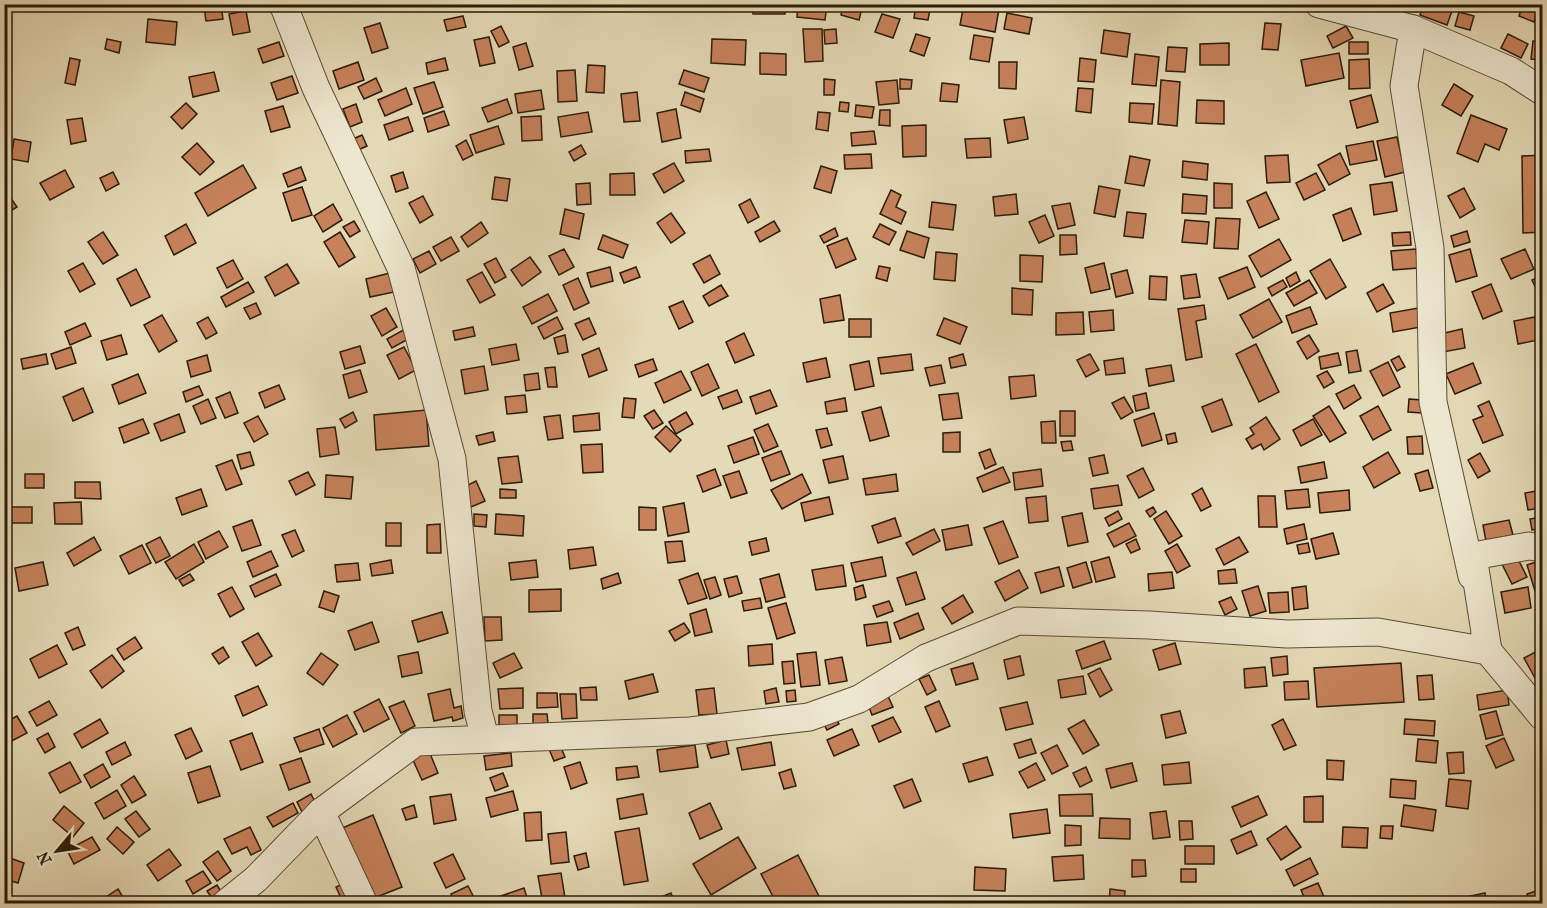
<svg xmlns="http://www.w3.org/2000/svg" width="1547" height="908" font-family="'IM FELL French Canon',serif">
	<rect width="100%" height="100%" fill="#e5dab6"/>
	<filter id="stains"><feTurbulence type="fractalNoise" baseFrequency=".00333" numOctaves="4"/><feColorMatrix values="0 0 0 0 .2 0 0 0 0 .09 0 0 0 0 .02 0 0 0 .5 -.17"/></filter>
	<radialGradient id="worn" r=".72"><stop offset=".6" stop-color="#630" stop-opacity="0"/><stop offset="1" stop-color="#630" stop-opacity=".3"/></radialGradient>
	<g fill="#c7825c" stroke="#2a1b08" stroke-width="1.5">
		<polygon points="501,4 521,4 520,10 501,7"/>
		<polygon points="529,4 554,4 553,10"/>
		<rect x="753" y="4" width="32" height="10"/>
		<polygon points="798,4 827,4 825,20 797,17"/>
		<polygon points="843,4 863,4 859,20 841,15"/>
		<polygon points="916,4 931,4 928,20 914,18"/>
		<polygon points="964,4 999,9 995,32 960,25"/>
		<polygon points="1424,4 1442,4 1453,8 1447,25 1420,15"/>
		<polygon points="1523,4 1539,7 1534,22 1519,16"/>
		<polygon points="221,5 223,19 206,21 204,7"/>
		<polygon points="246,11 250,32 233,35 229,14"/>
		<polygon points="1459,12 1474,16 1470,30 1455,26"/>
		<polygon points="1007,13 1032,18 1029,34 1004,29"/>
		<polygon points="882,14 900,19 893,38 875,32"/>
		<polygon points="463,16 466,27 447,31 444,20"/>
		<polygon points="4,17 10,19 4,36"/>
		<polygon points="148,19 177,22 175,45 146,42"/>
		<polygon points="380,23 388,48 372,53 364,28"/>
		<polygon points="1265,23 1281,24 1278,50 1262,49"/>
		<polygon points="501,26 509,42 499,47 491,31"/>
		<polygon points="1346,26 1353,38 1333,48 1327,36"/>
		<polygon points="803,29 822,29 823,61 805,62"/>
		<polygon points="836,29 837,43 825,44 824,30"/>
		<polygon points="1104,30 1130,34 1127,57 1101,53"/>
		<polygon points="916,34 930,38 924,56 910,51"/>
		<polygon points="1508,34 1528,44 1521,58 1501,48"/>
		<polygon points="974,35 993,38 989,62 970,59"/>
		<polygon points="489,37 495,63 480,66 474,40"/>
		<polygon points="107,39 121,42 119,53 105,49"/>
		<polygon points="712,39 746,40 745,65 711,63"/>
		<polygon points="1533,41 1542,42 1542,60 1531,59"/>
		<polygon points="279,42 284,56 263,63 258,49"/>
		<rect x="1349" y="42" width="19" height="12"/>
		<polygon points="526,43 533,66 519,70 513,47"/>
		<polygon points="1229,43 1229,65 1200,65 1200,44"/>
		<polygon points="1168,47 1187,48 1185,72 1166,71"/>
		<polygon points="760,53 786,54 786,75 760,74"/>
		<polygon points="1339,53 1344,78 1306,86 1301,60"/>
		<polygon points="1135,54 1159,57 1156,86 1132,84"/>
		<polygon points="70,58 80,60 75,85 65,83"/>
		<polygon points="445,58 448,70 428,74 426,63"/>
		<polygon points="1080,58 1096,60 1094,82 1078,81"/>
		<polygon points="1369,59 1370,88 1349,89 1349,60"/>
		<polygon points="358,62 364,80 339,89 333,71"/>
		<polygon points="999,62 1017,62 1016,89 999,88"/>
		<polygon points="588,65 605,66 604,93 586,92"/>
		<polygon points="575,70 577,101 558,102 557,71"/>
		<polygon points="684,70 709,78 704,92 679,84"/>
		<polygon points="214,72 219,91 193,97 189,77"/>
		<polygon points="292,76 298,93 277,100 271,83"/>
		<polygon points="376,78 382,91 364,99 358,87"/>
		<polygon points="824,79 835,80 834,95 824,95"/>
		<polygon points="900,79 912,80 911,89 900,89"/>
		<polygon points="897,80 899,103 879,105 876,82"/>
		<polygon points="1161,80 1180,82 1177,126 1158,124"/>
		<polygon points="434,82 443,107 423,114 414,88"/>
		<polygon points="942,83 959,85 957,102 940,101"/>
		<polygon points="1454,84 1473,96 1461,116 1442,105"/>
		<polygon points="406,88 412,104 385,116 378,100"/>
		<polygon points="1078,88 1093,89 1091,113 1076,111"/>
		<polygon points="541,90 544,109 518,113 515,94"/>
		<polygon points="637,92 640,121 624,122 621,94"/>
		<polygon points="685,92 704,99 700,112 681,105"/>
		<polygon points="1371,95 1378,122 1357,128 1350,101"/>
		<polygon points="507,99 512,113 488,122 482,108"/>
		<polygon points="1197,100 1224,101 1224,124 1196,123"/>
		<polygon points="840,102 849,103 848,112 839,111"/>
		<polygon points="186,103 197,114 182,129 171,117"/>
		<polygon points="1130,103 1154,104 1152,124 1129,122"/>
		<polygon points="356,104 362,122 350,127 343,109"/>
		<polygon points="856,105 874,107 872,118 855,116"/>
		<polygon points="283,106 290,127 271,132 265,111"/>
		<polygon points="676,109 681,138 662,142 657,113"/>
		<polygon points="880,110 890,110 890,126 879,125"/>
		<polygon points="444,111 449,125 428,132 424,118"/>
		<polygon points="588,112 592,132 561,137 558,117"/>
		<polygon points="818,112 830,113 828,131 816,129"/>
		<polygon points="1471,115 1507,129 1499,150 1485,144 1478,162 1457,153"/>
		<polygon points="541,116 542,140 522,141 521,117"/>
		<polygon points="408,117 413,131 389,140 384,125"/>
		<polygon points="1024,117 1028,139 1008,143 1004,120"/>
		<polygon points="82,118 86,141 71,144 67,120"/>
		<polygon points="926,125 926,156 903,157 902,126"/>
		<polygon points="498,126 504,144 476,153 470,135"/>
		<polygon points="874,131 876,144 852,146 851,133"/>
		<polygon points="362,135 367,146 358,150 353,139"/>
		<polygon points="1397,137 1405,172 1385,177 1377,141"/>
		<polygon points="990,138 991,157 967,158 965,139"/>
		<polygon points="14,139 31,142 28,162 11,159"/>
		<polygon points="466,140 473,155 463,160 456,146"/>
		<polygon points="1373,141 1377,160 1350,165 1346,146"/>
		<polygon points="197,143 214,162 200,175 182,157"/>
		<polygon points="581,145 586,154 574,161 569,152"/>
		<polygon points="709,149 711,161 686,163 685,151"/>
		<polygon points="1340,153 1350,174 1329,185 1318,165"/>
		<polygon points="871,154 872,168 845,169 844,155"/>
		<polygon points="1288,155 1290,182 1267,183 1265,156"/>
		<polygon points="1542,155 1542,232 1523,233 1522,156"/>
		<polygon points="1130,156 1150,160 1144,186 1125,183"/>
		<polygon points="1183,161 1208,164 1207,180 1182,177"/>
		<polygon points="674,163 684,181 664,193 653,174"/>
		<polygon points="243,165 256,188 208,216 195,193"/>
		<polygon points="821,166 837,171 831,193 814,188"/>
		<polygon points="301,167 306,180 288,187 283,174"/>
		<polygon points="65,170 74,187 50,200 40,183"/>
		<polygon points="113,172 119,184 106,191 100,178"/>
		<polygon points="403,172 408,188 396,192 391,176"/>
		<polygon points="634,173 635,195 610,195 610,174"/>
		<polygon points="1316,173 1325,190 1304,200 1296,183"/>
		<polygon points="495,177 510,179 507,201 492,199"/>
		<polygon points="1392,182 1397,211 1374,215 1370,185"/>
		<polygon points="590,183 591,204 577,205 576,184"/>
		<polygon points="1214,183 1232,184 1232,208 1214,208"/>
		<polygon points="1099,186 1120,190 1115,217 1094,213"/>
		<polygon points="302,187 312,215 292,221 283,193"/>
		<polygon points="1464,188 1475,209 1460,218 1448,196"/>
		<polygon points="891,190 901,195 896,207 906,212 901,224 880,214"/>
		<polygon points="1266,192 1279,219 1259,228 1247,201"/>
		<polygon points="8,194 17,207 4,215 4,197"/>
		<polygon points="1016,194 1018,214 995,216 993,197"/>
		<polygon points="1183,194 1207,196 1206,214 1182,213"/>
		<polygon points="423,196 433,215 420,223 409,203"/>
		<polygon points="750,199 759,217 748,223 739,205"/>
		<polygon points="932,202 956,205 953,230 929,227"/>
		<polygon points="1070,203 1075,225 1058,229 1052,206"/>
		<polygon points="333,204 342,220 323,232 314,216"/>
		<polygon points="1351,208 1361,234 1343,241 1333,215"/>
		<polygon points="565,209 584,214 579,239 560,234"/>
		<polygon points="1127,212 1146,214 1143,238 1124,236"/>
		<polygon points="671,213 685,233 671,243 657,223"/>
		<polygon points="1045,215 1054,236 1039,243 1029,222"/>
		<polygon points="1216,218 1240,219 1238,249 1214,248"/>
		<polygon points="1185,220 1209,222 1207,244 1182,242"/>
		<polygon points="354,221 360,231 350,237 343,227"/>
		<polygon points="774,221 780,231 760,242 755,232"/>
		<polygon points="481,222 488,233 468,247 461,237"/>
		<polygon points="186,224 196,243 174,255 165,236"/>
		<polygon points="880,224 896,232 889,245 873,237"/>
		<polygon points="835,228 838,236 824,243 820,236"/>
		<polygon points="907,231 929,238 924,258 900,250"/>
		<polygon points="1467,231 1470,242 1454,247 1451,236"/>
		<polygon points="103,232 118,255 103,264 88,242"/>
		<polygon points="340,232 355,257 339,267 324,242"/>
		<polygon points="1410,232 1411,245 1393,246 1392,233"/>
		<polygon points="603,235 628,245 623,258 598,249"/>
		<polygon points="1060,235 1076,235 1077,254 1060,255"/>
		<polygon points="451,237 459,251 441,261 433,247"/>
		<polygon points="847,238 856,259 836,268 827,246"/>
		<polygon points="1279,239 1291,260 1261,277 1249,256"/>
		<polygon points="564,249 574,267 559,275 549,256"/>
		<polygon points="1416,249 1418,268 1393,270 1391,251"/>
		<polygon points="1470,249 1477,276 1456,282 1449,255"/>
		<polygon points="1525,249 1534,269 1511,279 1501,259"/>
		<polygon points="429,251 436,264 420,273 413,259"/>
		<polygon points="936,252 957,254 955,281 934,279"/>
		<polygon points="710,255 720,274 704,283 693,264"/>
		<polygon points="1020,255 1043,256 1042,282 1020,281"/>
		<polygon points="530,257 541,272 522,286 511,270"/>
		<polygon points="496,258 506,277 495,283 484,264"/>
		<polygon points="1330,259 1346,287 1326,299 1310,271"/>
		<polygon points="233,260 243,279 227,288 217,268"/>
		<polygon points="83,263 95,284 80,292 68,271"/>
		<polygon points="1104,263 1110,289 1091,293 1085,268"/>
		<polygon points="287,264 299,283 275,296 265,277"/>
		<polygon points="879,266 890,268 887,281 876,278"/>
		<polygon points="610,267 613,281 591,287 587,273"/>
		<polygon points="636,267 640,277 624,283 620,273"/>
		<polygon points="1247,267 1255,287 1228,299 1219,278"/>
		<polygon points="136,269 150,297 131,306 117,279"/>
		<polygon points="1127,270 1133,293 1116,297 1111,274"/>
		<polygon points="482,272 495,295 480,303 467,280"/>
		<polygon points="1296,272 1300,281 1290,287 1286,278"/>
		<polygon points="390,273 394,292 370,297 366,279"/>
		<polygon points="1196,274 1200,297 1184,299 1181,276"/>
		<polygon points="1542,275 1542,299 1541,299 1532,280"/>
		<polygon points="1150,276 1167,277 1166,300 1149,299"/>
		<polygon points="578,278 589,303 574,310 563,285"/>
		<polygon points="1283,280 1287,287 1272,296 1268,288"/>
		<polygon points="1309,280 1317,293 1294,306 1286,293"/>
		<polygon points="248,282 254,292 226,307 221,297"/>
		<polygon points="1383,284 1394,303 1377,312 1367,293"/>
		<polygon points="1491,284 1502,311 1483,319 1472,292"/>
		<polygon points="721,285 728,296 709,306 703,296"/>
		<polygon points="1012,288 1033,290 1032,315 1012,314"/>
		<polygon points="548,294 557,311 532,324 523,307"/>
		<polygon points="840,295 844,320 824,323 820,299"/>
		<polygon points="1269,299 1282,322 1253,338 1240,315"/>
		<polygon points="683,301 693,322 679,329 669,307"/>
		<polygon points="256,303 261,314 250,319 244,308"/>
		<polygon points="1204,305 1206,319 1196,321 1202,357 1186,360 1178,309"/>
		<polygon points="1310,307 1317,324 1292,333 1286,316"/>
		<polygon points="386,308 397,327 382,336 371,316"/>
		<polygon points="1418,308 1421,327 1393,332 1390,313"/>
		<polygon points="1113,310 1114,330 1091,332 1089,312"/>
		<polygon points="1083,312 1084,334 1056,335 1056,313"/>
		<polygon points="162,315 177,341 159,352 144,325"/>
		<polygon points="208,317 217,333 206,339 197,323"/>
		<polygon points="557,317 563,329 544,339 538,327"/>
		<polygon points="1535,317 1539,340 1518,344 1514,321"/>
		<polygon points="589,318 596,334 583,340 575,324"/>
		<polygon points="944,318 967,327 960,344 937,335"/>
		<rect x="849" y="319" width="22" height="18"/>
		<polygon points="85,323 91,336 70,345 65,332"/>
		<polygon points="473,327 475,336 455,340 453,331"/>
		<polygon points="407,328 412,337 392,348 387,339"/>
		<polygon points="1462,329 1465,348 1443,352 1440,334"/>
		<polygon points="744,333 754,355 735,363 726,342"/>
		<polygon points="121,335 127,354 107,360 101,341"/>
		<polygon points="565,335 568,352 558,354 554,338"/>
		<polygon points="1309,335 1319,351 1307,359 1297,342"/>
		<polygon points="516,344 519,360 492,365 489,349"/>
		<polygon points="1256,344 1279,392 1259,402 1236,354"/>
		<polygon points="360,346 365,363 345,369 340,352"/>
		<polygon points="71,347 76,363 56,369 51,354"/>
		<polygon points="404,347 416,370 399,379 387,355"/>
		<polygon points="599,348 607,370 589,377 582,355"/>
		<polygon points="1357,350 1361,371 1349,373 1346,352"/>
		<polygon points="1338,353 1341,365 1321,369 1319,357"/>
		<polygon points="46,354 48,364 23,369 21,359"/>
		<polygon points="911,354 913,370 881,374 878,358"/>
		<polygon points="963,354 966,365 951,368 949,358"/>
		<polygon points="1090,354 1099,370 1086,377 1077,360"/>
		<polygon points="207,355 211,371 191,377 187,361"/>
		<polygon points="1399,356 1405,367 1397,371 1391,360"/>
		<polygon points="826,358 830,377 807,382 803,363"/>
		<polygon points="1123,358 1125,373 1106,375 1104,361"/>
		<polygon points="653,359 657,370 639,377 635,365"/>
		<polygon points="869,361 874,386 855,390 850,365"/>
		<polygon points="1388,362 1400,387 1383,396 1370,371"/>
		<polygon points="1473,363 1481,383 1455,394 1446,374"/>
		<polygon points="708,364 719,388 702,396 691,372"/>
		<polygon points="941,365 945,383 930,386 925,368"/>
		<polygon points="1171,365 1174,381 1149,386 1146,369"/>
		<polygon points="484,366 488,390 465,394 461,370"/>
		<polygon points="555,367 557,387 548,387 545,368"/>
		<polygon points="360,370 367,392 349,398 343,375"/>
		<polygon points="681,371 691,390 664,403 655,383"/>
		<polygon points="1327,371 1334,382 1324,388 1317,376"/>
		<polygon points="538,373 540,389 526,391 524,375"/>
		<polygon points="138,374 146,393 119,404 112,385"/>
		<polygon points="1034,375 1036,396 1011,399 1009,377"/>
		<polygon points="4,381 8,404 4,405"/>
		<polygon points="279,385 285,399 265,408 259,393"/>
		<polygon points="1354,385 1361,398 1344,409 1336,394"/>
		<polygon points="199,386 203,395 186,402 183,392"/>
		<polygon points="83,388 93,412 73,421 63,397"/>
		<polygon points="737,390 742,402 723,409 718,397"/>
		<polygon points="770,390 777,406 756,414 750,397"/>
		<polygon points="230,392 238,413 225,418 216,398"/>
		<polygon points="958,393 962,418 943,420 939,395"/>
		<polygon points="1146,393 1149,408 1136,411 1133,396"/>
		<polygon points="525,395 527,412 507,414 505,397"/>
		<polygon points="1124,397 1133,412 1121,419 1112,403"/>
		<polygon points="624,398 636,399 634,418 622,417"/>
		<polygon points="845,398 847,411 827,414 825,402"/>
		<polygon points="208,399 216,418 201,424 193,406"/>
		<polygon points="1222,399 1232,425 1212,432 1202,407"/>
		<polygon points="1409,399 1422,400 1422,413 1408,412"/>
		<polygon points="1489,401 1503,435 1483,443 1473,420 1483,416 1478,406"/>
		<polygon points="1329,406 1346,433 1330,442 1313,416"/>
		<polygon points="1378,406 1391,430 1373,440 1360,416"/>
		<polygon points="881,407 889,436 870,441 862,412"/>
		<polygon points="426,410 429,446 376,450 374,415"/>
		<polygon points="654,410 663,423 653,429 644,416"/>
		<rect x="1060" y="411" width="15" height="25"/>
		<polygon points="353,412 357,421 345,428 340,419"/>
		<polygon points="686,412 693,424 676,434 669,422"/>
		<polygon points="599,413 600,430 574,432 573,416"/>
		<polygon points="1154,413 1162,440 1142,446 1134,420"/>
		<polygon points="179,414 185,432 161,441 154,424"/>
		<polygon points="560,415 563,438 548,440 544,417"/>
		<polygon points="258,416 268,434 254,442 244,423"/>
		<polygon points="1266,417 1280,439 1264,450 1261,444 1252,449 1246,439 1254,434 1250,428"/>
		<polygon points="143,419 149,433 124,443 119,428"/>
		<polygon points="1313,419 1322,435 1301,446 1293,430"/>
		<polygon points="1055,421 1056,443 1042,443 1041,422"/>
		<polygon points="768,424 778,446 764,452 754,430"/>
		<polygon points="666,426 681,440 670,452 655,437"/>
		<polygon points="335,427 339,454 320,457 317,429"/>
		<polygon points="827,428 832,445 821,448 816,430"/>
		<polygon points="4,429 9,430 6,450 4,450"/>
		<polygon points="493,432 495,441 479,445 476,436"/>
		<polygon points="960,432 960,452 943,452 943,433"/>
		<polygon points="1175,433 1177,442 1168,444 1166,435"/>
		<polygon points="1422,436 1423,454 1408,454 1407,437"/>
		<polygon points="753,437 759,454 734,463 728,446"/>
		<polygon points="1071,441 1073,450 1063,451 1061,442"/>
		<polygon points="602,444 603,472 583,473 581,445"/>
		<polygon points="990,449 996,464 985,469 979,453"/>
		<polygon points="781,451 790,474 771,481 762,458"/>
		<polygon points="250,452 254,465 241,469 237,455"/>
		<polygon points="1388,452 1400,473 1374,488 1363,467"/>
		<polygon points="1480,453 1490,471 1478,478 1468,460"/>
		<polygon points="1104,455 1108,473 1093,476 1089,458"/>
		<polygon points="518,456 522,482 502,484 498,458"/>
		<polygon points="843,456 848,479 829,483 823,460"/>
		<polygon points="232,460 242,484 226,490 216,466"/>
		<polygon points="1324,462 1327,478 1301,483 1298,467"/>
		<polygon points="1003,467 1010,482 983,492 977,478"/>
		<polygon points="1143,468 1154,490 1139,498 1127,476"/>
		<polygon points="715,469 721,485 703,492 697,476"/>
		<polygon points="1041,469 1043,486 1015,490 1013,473"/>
		<polygon points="1428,470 1433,488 1420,491 1415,474"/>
		<polygon points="739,471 747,493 731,498 723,476"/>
		<polygon points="308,472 315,485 296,495 289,481"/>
		<rect x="25" y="474" width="19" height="14"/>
		<polygon points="802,474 811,493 782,509 771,490"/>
		<polygon points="896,474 898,491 866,495 863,479"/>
		<polygon points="326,475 353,477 351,499 325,497"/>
		<polygon points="476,481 485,501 471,507 462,488"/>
		<polygon points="75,482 100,482 101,499 75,498"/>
		<polygon points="1118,485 1122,505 1094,509 1091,489"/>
		<polygon points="1202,488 1211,506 1201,511 1192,494"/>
		<polygon points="201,489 207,506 182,515 176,498"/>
		<polygon points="500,489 516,490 516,498 500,498"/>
		<polygon points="1308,489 1310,507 1287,509 1285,491"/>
		<polygon points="1349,490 1350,510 1320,513 1318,493"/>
		<polygon points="1542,490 1542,508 1528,510 1525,493"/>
		<polygon points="1046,496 1048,521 1029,523 1026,498"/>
		<polygon points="1258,496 1275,496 1277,527 1259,527"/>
		<polygon points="829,497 833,514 805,521 801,503"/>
		<polygon points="81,502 82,524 55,524 54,503"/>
		<polygon points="684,503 689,532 668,536 663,507"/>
		<rect x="11" y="507" width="21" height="16"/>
		<polygon points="639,507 656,508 656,530 639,530"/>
		<polygon points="1153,507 1156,512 1150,517 1146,511"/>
		<polygon points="1118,511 1122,519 1109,526 1105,518"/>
		<polygon points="1166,511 1182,536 1169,544 1154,519"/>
		<polygon points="1082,513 1088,542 1068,546 1062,517"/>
		<polygon points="474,514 487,515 486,527 474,526"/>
		<polygon points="496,514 524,516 523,536 495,534"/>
		<polygon points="1542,517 1542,529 1532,530 1530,519"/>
		<polygon points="895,518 901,536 878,543 872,526"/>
		<polygon points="252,520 261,545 242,551 233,527"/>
		<polygon points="1509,520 1513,535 1486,541 1483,525"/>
		<polygon points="1003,521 1018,557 999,564 984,528"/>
		<rect x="386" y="523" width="15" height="23"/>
		<polygon points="1129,523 1136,536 1114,547 1107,534"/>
		<polygon points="440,524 441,553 427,553 427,525"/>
		<polygon points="1304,524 1307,539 1287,544 1284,529"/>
		<polygon points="968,525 972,545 946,550 942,530"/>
		<polygon points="934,529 940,541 913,555 906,543"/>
		<polygon points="295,530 304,551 292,557 282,535"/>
		<polygon points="219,531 228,547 206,559 198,542"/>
		<polygon points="1333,533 1339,554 1316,559 1311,539"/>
		<polygon points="94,537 101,550 74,566 67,553"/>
		<polygon points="160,537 170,556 156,563 146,544"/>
		<polygon points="1239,537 1248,552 1224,565 1216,549"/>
		<polygon points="766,538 769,551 752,555 749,542"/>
		<polygon points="1136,539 1140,549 1131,553 1126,544"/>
		<polygon points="682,541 685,561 668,563 665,542"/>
		<polygon points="1308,543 1310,552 1299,554 1297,545"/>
		<polygon points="194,544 204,562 176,579 165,562"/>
		<polygon points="1177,544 1190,566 1177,573 1165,551"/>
		<polygon points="142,545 151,563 129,574 120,556"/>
		<polygon points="593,547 596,565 570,569 568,550"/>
		<polygon points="271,551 278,566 253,577 247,562"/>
		<polygon points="882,557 886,576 856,582 851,563"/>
		<polygon points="1109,557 1115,577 1096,582 1091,562"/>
		<polygon points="1517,557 1527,577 1512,584 1502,564"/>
		<polygon points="391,560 393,573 372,576 370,564"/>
		<polygon points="536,560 538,577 511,580 509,563"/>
		<polygon points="1542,560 1542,589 1535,591 1527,565"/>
		<polygon points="43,562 48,585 19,591 15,568"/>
		<polygon points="1086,562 1092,582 1073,588 1067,568"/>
		<polygon points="358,563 360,580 337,582 335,565"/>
		<polygon points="843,565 846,586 816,590 812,570"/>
		<polygon points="1059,567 1064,586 1041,593 1035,573"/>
		<polygon points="1235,569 1237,583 1219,584 1218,571"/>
		<polygon points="1019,570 1028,588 1005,601 995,582"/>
		<polygon points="916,572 925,599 906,605 897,578"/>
		<polygon points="1172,572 1174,588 1149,591 1148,574"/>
		<polygon points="618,573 621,583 603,589 601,579"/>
		<polygon points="698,573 707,598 688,604 679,580"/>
		<polygon points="190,574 194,580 183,586 179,580"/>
		<polygon points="276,574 281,585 255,597 250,586"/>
		<polygon points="779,574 785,597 766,602 760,579"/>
		<polygon points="737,576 742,593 729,597 724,579"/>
		<polygon points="715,577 721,595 710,599 704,580"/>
		<polygon points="863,585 866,597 856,600 854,588"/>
		<polygon points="1258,586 1266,611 1250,616 1242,591"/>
		<polygon points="1306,586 1308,608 1294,610 1292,588"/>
		<polygon points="232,587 244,609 230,617 218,594"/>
		<polygon points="1528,587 1531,608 1505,613 1501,592"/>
		<polygon points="561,589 561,611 529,612 529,590"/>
		<polygon points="324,591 339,596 334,612 319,607"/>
		<polygon points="1288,592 1289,612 1270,613 1268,593"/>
		<polygon points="963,595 973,612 952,624 942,608"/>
		<polygon points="1231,597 1237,609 1225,615 1219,602"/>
		<polygon points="760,598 762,608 744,611 742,601"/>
		<polygon points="889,601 893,611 877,617 873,606"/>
		<polygon points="786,603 795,633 777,639 768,608"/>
		<polygon points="706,609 712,632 695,636 690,614"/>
		<polygon points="442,612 448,633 418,642 412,621"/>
		<polygon points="918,613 924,629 900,639 894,623"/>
		<polygon points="484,617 501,617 502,640 485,641"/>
		<polygon points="372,622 379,642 355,650 348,631"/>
		<polygon points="887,622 891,642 867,646 864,625"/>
		<polygon points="684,623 690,632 675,641 669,631"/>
		<polygon points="78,627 85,645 73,650 65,633"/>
		<polygon points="258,633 272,656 256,666 242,642"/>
		<polygon points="135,637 142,648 124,660 117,649"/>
		<polygon points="1104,641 1111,659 1082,669 1076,651"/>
		<polygon points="1175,643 1181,664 1159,670 1153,650"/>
		<polygon points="772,644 773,664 749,666 748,646"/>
		<polygon points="57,645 67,664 39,678 30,659"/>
		<polygon points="223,647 229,657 219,664 212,654"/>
		<polygon points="1539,650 1542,656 1542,674 1535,678 1524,658"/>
		<polygon points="418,652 422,673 402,677 398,656"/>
		<polygon points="816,652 820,685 801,687 797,654"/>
		<polygon points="321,653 338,665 323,685 307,673"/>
		<polygon points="514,653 522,668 500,678 493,663"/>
		<polygon points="112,655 124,671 102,688 90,671"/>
		<polygon points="1020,656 1024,675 1008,679 1004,660"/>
		<polygon points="1287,656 1288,674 1273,676 1271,658"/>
		<polygon points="842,657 847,681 829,684 825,660"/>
		<polygon points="793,661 795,683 784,684 782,662"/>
		<polygon points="973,663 978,679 956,685 951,669"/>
		<polygon points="1401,663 1404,702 1317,707 1314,668"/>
		<polygon points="1265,667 1267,686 1245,688 1244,669"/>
		<polygon points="1100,668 1112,690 1100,697 1088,674"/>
		<polygon points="653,674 658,692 629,699 625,681"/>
		<polygon points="929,675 936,690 927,695 919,679"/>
		<polygon points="1432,675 1434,699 1419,700 1417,676"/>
		<polygon points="1083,676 1086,694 1061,698 1058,680"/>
		<polygon points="1308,681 1309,699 1285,700 1284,682"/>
		<polygon points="1542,683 1542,699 1535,686"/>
		<polygon points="258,686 267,705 243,716 235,696"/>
		<polygon points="596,687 597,700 581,700 580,688"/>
		<polygon points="523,688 523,708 500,709 498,689"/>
		<polygon points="714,688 717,714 699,715 696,690"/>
		<polygon points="776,688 779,702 766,704 764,691"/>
		<polygon points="450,689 454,708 461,706 463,718 453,721 452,717 434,721 428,694"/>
		<polygon points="795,690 796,701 787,702 786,691"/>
		<polygon points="1507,690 1509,705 1479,710 1477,695"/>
		<polygon points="537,693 557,693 558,707 537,708"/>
		<polygon points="560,694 576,694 577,718 562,719"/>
		<polygon points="887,694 893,707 872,715 867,702"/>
		<polygon points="379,699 389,719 364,732 354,712"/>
		<polygon points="49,701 57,715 37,726 29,712"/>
		<polygon points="404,701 415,726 401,733 389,707"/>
		<polygon points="939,701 950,726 936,732 925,707"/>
		<polygon points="1027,702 1033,724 1006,730 1000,708"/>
		<polygon points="1180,711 1186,733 1166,738 1161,715"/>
		<polygon points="1496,711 1503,735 1486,739 1480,715"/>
		<polygon points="833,713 839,724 827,730 821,719"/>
		<polygon points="533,714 547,714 548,723 533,724"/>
		<polygon points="347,715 357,734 333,747 323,728"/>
		<rect x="499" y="715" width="18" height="12"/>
		<polygon points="17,716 27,733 4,745 4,723"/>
		<polygon points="893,717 901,732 879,742 872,726"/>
		<polygon points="100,719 108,733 82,748 74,734"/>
		<polygon points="1283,719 1296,745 1284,750 1272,725"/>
		<polygon points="1405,719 1435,721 1434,736 1404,734"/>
		<polygon points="1084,720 1099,745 1083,754 1068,729"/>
		<polygon points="191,728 202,751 186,759 175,735"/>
		<polygon points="319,729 324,744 300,752 294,738"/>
		<polygon points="852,729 859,745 834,756 827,740"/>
		<polygon points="48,733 55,747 45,753 37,739"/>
		<polygon points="252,733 263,762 241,770 230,741"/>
		<polygon points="1504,738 1514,760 1496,768 1486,746"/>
		<polygon points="1031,739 1036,753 1019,758 1014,744"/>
		<polygon points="1418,739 1438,741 1436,763 1416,761"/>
		<polygon points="726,740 729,754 711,758 707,745"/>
		<polygon points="125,742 131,755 112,765 106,752"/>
		<polygon points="771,742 775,765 742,770 737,748"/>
		<polygon points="560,745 565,757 554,761 549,749"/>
		<polygon points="695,745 698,767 660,772 657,750"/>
		<polygon points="1057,745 1068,766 1052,774 1041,753"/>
		<polygon points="429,751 438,773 422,780 412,758"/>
		<polygon points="1463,752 1464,773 1449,774 1447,753"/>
		<polygon points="511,753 512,766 486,770 484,756"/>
		<polygon points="987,757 993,775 969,782 963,764"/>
		<polygon points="301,758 310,782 289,790 280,765"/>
		<polygon points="1327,760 1344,761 1343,780 1327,779"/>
		<polygon points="70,762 81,782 60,793 49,773"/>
		<polygon points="580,762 587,783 571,789 564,767"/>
		<polygon points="1189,762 1191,783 1164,785 1162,765"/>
		<polygon points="1036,763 1045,780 1028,788 1019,772"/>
		<polygon points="1132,763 1137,781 1111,788 1106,769"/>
		<polygon points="103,764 110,777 91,788 84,775"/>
		<polygon points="210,766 220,796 198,803 188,773"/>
		<polygon points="637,766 639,777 617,780 616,768"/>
		<polygon points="1086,767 1092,781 1080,787 1073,773"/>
		<polygon points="791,769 796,786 784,789 779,773"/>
		<polygon points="503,773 508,786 495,791 490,778"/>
		<polygon points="134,776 146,795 132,803 121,785"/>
		<polygon points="912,779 921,801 904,808 894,786"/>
		<polygon points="1391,779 1416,781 1415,799 1390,797"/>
		<polygon points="1449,779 1471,781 1468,809 1446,806"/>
		<polygon points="117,790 126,806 104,819 95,803"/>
		<polygon points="513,791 518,810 491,817 486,798"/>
		<polygon points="311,794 316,804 302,812 297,802"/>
		<polygon points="451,794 456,820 434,824 430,797"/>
		<polygon points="643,794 647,814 620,819 617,799"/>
		<polygon points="1092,794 1093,816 1060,816 1059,795"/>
		<polygon points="1258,796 1267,815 1241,827 1232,807"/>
		<polygon points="1323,796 1323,822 1304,822 1304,797"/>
		<polygon points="293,803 298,813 273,827 267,817"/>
		<polygon points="710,803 722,829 700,839 689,813"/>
		<polygon points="414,805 417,817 406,820 402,809"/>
		<polygon points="1404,805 1436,810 1433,831 1401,826"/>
		<polygon points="64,806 84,823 73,837 53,820"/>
		<polygon points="1047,809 1050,833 1013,838 1010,814"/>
		<polygon points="136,811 150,829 139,837 125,819"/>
		<polygon points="1166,811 1170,837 1153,839 1150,813"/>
		<polygon points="541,812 542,840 526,841 524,813"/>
		<polygon points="373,815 402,887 369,900 340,829"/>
		<polygon points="1100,818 1130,819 1130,839 1099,838"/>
		<polygon points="1179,821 1192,821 1193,839 1180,840"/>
		<polygon points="1065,825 1081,826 1081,845 1065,846"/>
		<polygon points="1286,826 1301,847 1281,860 1267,839"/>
		<polygon points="1381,826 1393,826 1392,839 1380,838"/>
		<polygon points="117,827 134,842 123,854 107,839"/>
		<polygon points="250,827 261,850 251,855 247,847 232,854 224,839"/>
		<polygon points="1343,827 1368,828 1367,848 1342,847"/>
		<polygon points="639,828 648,881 624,885 615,832"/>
		<polygon points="1251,831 1257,845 1237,854 1231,840"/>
		<polygon points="566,832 569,862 551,864 548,834"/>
		<polygon points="92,837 100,850 74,864 67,850"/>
		<polygon points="738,837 756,868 711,895 693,864"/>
		<rect x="1185" y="846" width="29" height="18"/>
		<polygon points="169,849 181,865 158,881 147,865"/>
		<polygon points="218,851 231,871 217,881 203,862"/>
		<polygon points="586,853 589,867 578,870 574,856"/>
		<polygon points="453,854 465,879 446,888 434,863"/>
		<polygon points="798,855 823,904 777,904 761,874"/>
		<polygon points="1083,855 1084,879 1054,881 1052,857"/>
		<polygon points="4,856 24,863 18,883 4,879"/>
		<polygon points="1310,858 1318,874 1294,886 1286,870"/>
		<polygon points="1132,860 1145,860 1146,876 1132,877"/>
		<polygon points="975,867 1006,869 1005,891 974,890"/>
		<rect x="1181" y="869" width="15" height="13"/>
		<polygon points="203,871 211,883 193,894 186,881"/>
		<polygon points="561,873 566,904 543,904 538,876"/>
		<polygon points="347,882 355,899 344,904 336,887"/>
		<polygon points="1318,883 1327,904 1307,904 1301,890"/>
		<polygon points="217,885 223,895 214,901 207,891"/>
		<polygon points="468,886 477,903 456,904 451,894"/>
		<polygon points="524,888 529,904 500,904 498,897"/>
		<polygon points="118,889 127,904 110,904 106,897"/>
		<polygon points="1110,889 1125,891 1124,904 1109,904"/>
		<polygon points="1542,889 1542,904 1530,904 1527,894"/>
		<polygon points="671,893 675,904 650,904 649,902"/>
		<polygon points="1485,893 1487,904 1468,904 1466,897"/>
		<polygon points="1456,899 1456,904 1433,904 1432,903"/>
	</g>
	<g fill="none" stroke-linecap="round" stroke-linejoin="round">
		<g stroke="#594b34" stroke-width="29">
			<g id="street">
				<polyline points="283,4 316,88 401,268 452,459 478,711 485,738"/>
				<polyline points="1319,4 1413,29 1511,71 1542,91"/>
				<polyline points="1413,29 1404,86 1430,248 1433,402 1472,576"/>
				<polyline points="1485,634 1488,651 1542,716"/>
				<polyline points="321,812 364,904"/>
				<polyline points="225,904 256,879 321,812 416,742 690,731 809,717 859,699 926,658 1018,621 1149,625 1287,634 1378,632 1488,651 1473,556 1529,546 1542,548"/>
			</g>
		</g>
		<use href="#street" stroke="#eee7d0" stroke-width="27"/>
	</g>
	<rect width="1547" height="908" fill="none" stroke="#e5dab6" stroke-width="24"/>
	<rect x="6" y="6" width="1535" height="896" fill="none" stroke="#2a1b08" stroke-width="3"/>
	<rect x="12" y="12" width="1523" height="884" fill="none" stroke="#2a1b08" stroke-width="1.5"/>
	<g transform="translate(57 851) rotate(241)" stroke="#eee7d0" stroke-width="4.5" paint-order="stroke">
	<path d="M0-4.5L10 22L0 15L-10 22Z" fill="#2a1b08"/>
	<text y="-9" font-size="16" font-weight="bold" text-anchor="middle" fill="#2a1b08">N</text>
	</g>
	<rect width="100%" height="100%" filter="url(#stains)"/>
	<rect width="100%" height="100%" fill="url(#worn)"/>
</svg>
